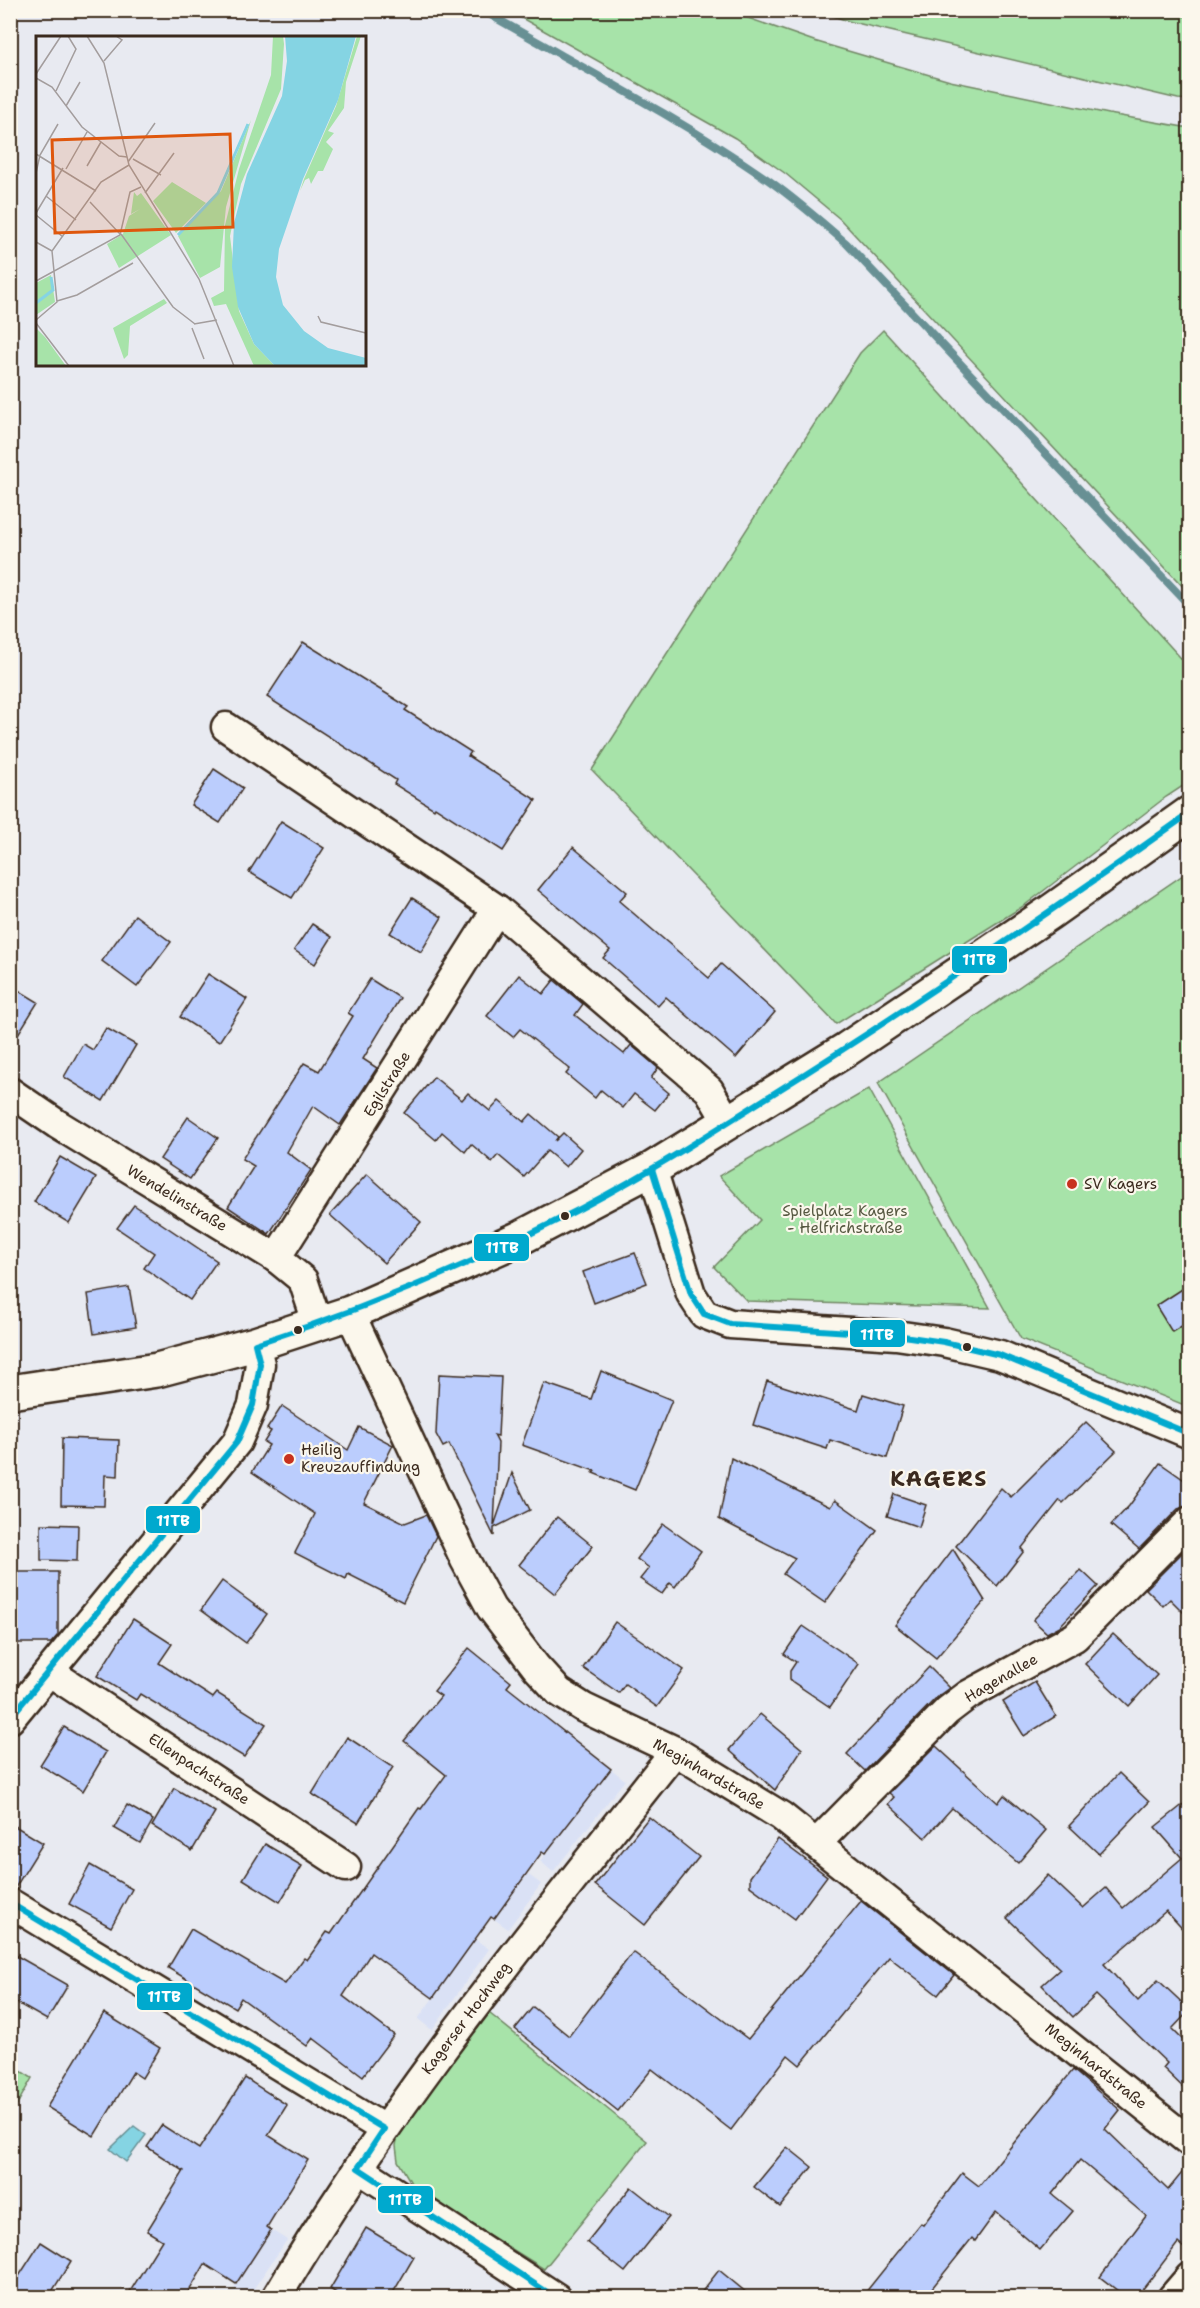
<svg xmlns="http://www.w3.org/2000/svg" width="1200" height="2308" font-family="'Shantell Sans',sans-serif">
	<rect width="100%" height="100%" fill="#e8eaf1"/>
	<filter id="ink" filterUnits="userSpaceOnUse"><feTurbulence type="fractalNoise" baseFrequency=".0167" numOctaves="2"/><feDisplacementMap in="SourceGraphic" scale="12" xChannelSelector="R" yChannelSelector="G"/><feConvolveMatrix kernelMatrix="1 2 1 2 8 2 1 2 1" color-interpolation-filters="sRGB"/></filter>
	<g filter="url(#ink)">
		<g fill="#dae1f5">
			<polygon points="611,1769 625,1780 553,1872 540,1861"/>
			<polygon points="526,1873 541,1884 508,1929 494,1919"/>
			<polygon points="475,1939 489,1949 432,2030 418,2019"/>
			<polygon points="271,2230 287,2240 248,2297 234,2288"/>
		</g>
		<g fill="#a7e3a9" stroke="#718664" stroke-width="1.5">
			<polygon points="1143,10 1189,17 1189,100 1178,99 848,21 818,11"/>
			<polygon points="509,11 728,11 814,41 950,81 1109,114 1189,128 1189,593 840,219 786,174 735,138"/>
			<polygon points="883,330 1189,667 1189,782 1166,797 1025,905 836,1024 592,770 860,353"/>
			<polygon points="1189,871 1189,1407 1021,1339 878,1083"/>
			<polygon points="869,1089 990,1308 747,1301 714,1267 760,1220 719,1176"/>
			<polygon points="489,2013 647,2141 544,2269 414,2188 398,2161 396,2146 398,2134 403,2125"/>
			<polygon points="11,2065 32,2078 11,2115"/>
		</g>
		<polygon fill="#85d4e3" stroke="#679094" stroke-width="1.5" points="134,2126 146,2135 126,2162 110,2149"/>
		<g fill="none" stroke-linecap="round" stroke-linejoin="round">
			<path stroke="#679094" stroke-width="8" d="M482,10C575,64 672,114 761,175C791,195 818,219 846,243L1190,606"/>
		</g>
		<g fill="#bbcdfd" stroke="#3b2a1e" stroke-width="1.5">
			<polygon points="303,642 408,707 405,710 471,752 468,756 536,800 503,851 435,807 434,809 394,784 396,780 267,697"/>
			<polygon points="214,769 243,788 220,823 191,805"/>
			<polygon points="281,821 324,848 292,898 249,872"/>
			<polygon points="573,847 627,892 619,901 709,978 721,964 775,1012 736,1058 666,997 658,1006 603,958 610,950 538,890"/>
			<polygon points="412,898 442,917 421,952 390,933"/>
			<polygon points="135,915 171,942 137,987 102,961"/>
			<polygon points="312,924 332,937 315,964 294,950"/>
			<polygon points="208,974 247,999 219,1042 180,1017"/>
			<polygon points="519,975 543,994 554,980 583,1004 575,1015 624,1054 631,1045 658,1068 651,1078 669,1093 655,1110 634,1094 623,1108 601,1090 595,1098 566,1074 570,1069 520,1029 513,1037 487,1016"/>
			<polygon points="370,979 400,998 363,1059 377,1068 340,1125 313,1106 287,1152 311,1170 269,1234 228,1207 254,1166 242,1159 304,1063 319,1071 353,1016 348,1013"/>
			<polygon points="10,985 38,1002 10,1047"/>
			<polygon points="106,1028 136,1045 103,1101 64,1077 83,1044 93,1050"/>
			<polygon points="434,1077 462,1100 468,1093 490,1111 499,1101 524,1122 531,1114 558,1137 555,1141 563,1133 581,1149 566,1167 547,1151 524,1177 498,1155 492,1162 471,1144 465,1152 442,1132 436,1140 404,1113"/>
			<polygon points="188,1117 218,1138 190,1179 160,1159"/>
			<polygon points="60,1157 96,1178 69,1223 34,1202"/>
			<polygon points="367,1174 421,1222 384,1263 330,1215"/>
			<polygon points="134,1205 217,1261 190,1300 144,1268 154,1253 117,1228"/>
			<polygon points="635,1253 647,1283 594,1303 583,1272"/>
			<polygon points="1190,1284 1190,1321 1172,1332 1156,1306"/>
			<polygon points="129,1287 136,1327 94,1334 88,1294"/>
			<polygon points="601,1371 672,1400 635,1490 593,1473 595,1471 522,1445 544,1383 591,1399"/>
			<polygon points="439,1374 501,1377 498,1436 494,1435 498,1443 494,1526 512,1473 530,1510 494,1528 494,1536 449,1444 443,1447 436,1434"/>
			<polygon points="767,1381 858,1410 863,1394 903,1406 887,1458 830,1440 827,1449 753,1425"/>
			<polygon points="282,1406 348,1450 359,1427 393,1445 364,1503 405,1523 426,1515 436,1536 403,1602 348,1574 346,1579 295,1553 315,1514 252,1472 269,1445 264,1442 271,1431 267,1429"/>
			<polygon points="1086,1422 1116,1451 1063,1503 1060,1500 1021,1549 1024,1551 997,1586 956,1546 1001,1488 1011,1497"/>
			<polygon points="62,1438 119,1440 118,1476 105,1475 104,1506 61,1505"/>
			<polygon points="731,1458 830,1507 835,1500 877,1530 825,1603 783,1574 795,1558 719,1519"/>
			<polygon points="1160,1463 1190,1484 1190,1505 1178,1509 1139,1549 1111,1525 1129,1506"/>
			<polygon points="894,1494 926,1505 919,1527 887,1516"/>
			<polygon points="557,1517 593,1546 555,1594 519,1565"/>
			<polygon points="41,1524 78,1525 77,1561 41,1560"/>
			<polygon points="663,1524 701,1551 675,1587 670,1583 662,1594 640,1579 649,1568 637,1559"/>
			<polygon points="1190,1545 1190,1619 1170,1599 1163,1606 1146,1589"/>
			<polygon points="953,1549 985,1601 936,1658 895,1625"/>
			<polygon points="1081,1570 1098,1586 1060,1626 1047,1633 1033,1620"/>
			<polygon points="10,1572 58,1572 58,1635 51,1643 10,1643"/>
			<polygon points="222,1581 267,1614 246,1643 201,1610"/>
			<polygon points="133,1619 172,1644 159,1663 213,1698 217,1693 266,1724 244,1757 140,1694 136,1700 97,1676"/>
			<polygon points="615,1622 684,1670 657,1707 625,1684 619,1693 583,1668"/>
			<polygon points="803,1626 859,1664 830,1707 790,1680 790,1671 796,1662 784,1654"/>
			<polygon points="1113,1634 1157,1675 1129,1706 1085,1664"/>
			<polygon points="469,1648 511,1682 507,1687 611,1769 545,1854 542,1852 494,1919 491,1917 433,1998 371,1953 343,1996 394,2035 363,2076 313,2038 307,2046 241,1998 235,2008 168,1968 191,1929 285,1984 304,1958 307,1960 327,1932 331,1934 419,1808 421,1809 446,1775 404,1741 441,1696 434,1691"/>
			<polygon points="929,1667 950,1688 935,1699 865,1771 847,1754"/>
			<polygon points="1035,1682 1056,1716 1024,1736 1003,1702"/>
			<polygon points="760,1714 802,1749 775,1790 729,1750"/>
			<polygon points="64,1727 106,1752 83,1791 40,1765"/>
			<polygon points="347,1737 393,1767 358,1823 312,1794"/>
			<polygon points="936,1746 998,1803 1004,1795 1046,1830 1018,1863 952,1808 925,1838 888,1804 894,1797 889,1793"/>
			<polygon points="1119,1773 1149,1802 1099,1854 1069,1826"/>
			<polygon points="174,1788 215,1812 192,1851 152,1826"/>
			<polygon points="1190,1799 1190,1937 1166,1911 1104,1964 1138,2001 1158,1980 1190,2010 1172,2029 1186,2043 1190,2040 1190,2094 1163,2068 1167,2063 1096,1995 1073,2017 1042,1985 1060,1969 1007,1918 1048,1875 1083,1908 1106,1888 1123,1908 1182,1858 1155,1827"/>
			<polygon points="127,1805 153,1820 140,1843 114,1828"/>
			<polygon points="649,1817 699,1857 645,1925 595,1885"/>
			<polygon points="10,1823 43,1843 15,1888 10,1887"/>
			<polygon points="778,1839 827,1876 795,1919 750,1886 750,1877"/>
			<polygon points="265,1844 302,1866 280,1902 243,1879"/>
			<polygon points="90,1865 132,1889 111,1927 69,1904"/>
			<polygon points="861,1901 954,1975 938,1995 889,1957 800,2065 788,2055 731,2130 652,2069 618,2111 515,2029 533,2007 569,2036 633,1952 748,2039"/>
			<polygon points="10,1952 68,1985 47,2020 10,1999"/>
			<polygon points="104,2013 160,2048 142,2078 133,2072 94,2136 47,2107"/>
			<polygon points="1073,2070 1120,2110 1105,2129 1168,2190 1190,2163 1190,2253 1178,2243 1136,2298 1127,2298 1100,2277 1146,2216 1080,2160 1052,2194 1073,2211 1040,2250 996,2212 975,2241 972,2238 924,2298 861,2298 921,2223 923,2225 962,2173 979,2186"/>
			<polygon points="245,2078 287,2105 268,2135 308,2160 267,2227 271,2230 236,2284 205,2264 185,2298 126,2298 162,2240 147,2231 184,2171 147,2147 162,2125 199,2149"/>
			<polygon points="787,2147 812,2167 780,2207 754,2187"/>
			<polygon points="631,2187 669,2217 625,2272 587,2242"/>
			<polygon points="366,2228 414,2257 390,2298 344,2298 330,2289"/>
			<polygon points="41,2242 71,2261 48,2298 10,2298 10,2290"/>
			<polygon points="719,2270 753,2298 697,2298"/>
		</g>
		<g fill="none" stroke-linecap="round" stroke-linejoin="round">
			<g stroke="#3b2a1e" stroke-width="33">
				<g id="street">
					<polyline points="226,727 497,909 709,1090 728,1123"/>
					<polyline points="10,1092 57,1124 276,1258 303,1280 318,1325"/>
					<polyline points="652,1169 691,1294 704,1314 730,1324 896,1335 944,1342 1000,1355 1190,1434"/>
					<polyline points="276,1258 497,909"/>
					<polyline points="350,1313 465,1560 491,1608 536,1667 559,1692 584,1708 675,1751 781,1816 1190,2142"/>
					<polyline points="50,1672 346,1867"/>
					<polyline points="10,1719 237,1442 253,1405 260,1364 255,1344"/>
					<polyline points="817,1843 947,1711 968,1695 1075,1637 1190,1521"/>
					<polyline points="10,1903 384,2129"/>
					<polyline points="358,2168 557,2298"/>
					<path d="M276,2298C391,2103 535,1928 675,1751"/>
					<polyline points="1172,2298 1190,2277"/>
				</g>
			</g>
			<g stroke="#3b2a1e" stroke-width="38">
				<polyline id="secondary" points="10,1392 157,1370 255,1344 350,1313 518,1239 652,1169 847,1049 1049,913 1190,813"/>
			</g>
			<use href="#street" stroke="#fbf7ec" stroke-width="28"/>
			<use href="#secondary" stroke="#fbf7ec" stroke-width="33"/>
			<g stroke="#fbf7ec" stroke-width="10">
				<g id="bus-1">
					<polyline points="652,1169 691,1294 704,1314 730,1324 896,1335 944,1342 1000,1355 1190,1434"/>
					<path d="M10,1718L237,1442L253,1405L260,1364L255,1344C359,1311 459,1270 556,1221C631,1184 700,1140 771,1095C914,1006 1052,911 1190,813"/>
					<polyline points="10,1903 384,2129 358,2168 556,2298"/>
				</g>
			</g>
			<use href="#bus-1" stroke="#00a9ce" stroke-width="6"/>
		</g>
	</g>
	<g fill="#c8321e" stroke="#fbf7ec" stroke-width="2">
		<circle cx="1072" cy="1184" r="6"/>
		<circle cx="289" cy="1459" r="6"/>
	</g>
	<g fill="#3b2a1e" stroke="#fbf7ec" stroke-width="2">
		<circle cx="565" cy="1216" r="5"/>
		<circle cx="298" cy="1330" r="5"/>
		<circle cx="967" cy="1347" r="5"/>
	</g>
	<g text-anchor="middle" stroke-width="4.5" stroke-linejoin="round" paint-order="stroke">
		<g font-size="15" fill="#3b2a1e" stroke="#fbf7ec">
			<text transform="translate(387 1084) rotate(-58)" y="5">Egilstraße</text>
			<text transform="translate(177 1198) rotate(31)" y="5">Wendelinstraße</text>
			<text transform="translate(1001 1678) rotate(-30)" y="5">Hagenallee</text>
			<text transform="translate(199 1769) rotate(33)" y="5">Ellenpachstraße</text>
			<text transform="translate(709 1774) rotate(30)" y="5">Meginhardstraße</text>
			<text transform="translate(466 2018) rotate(-53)" y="5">Kagerser Hochweg</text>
			<text transform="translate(1096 2066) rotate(39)" y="5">Meginhardstraße</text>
		</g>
		<g font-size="15" fill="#3b2a1e" stroke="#fbf7ec" text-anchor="start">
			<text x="1084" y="1189">SV Kagers</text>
			<text x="301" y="1455">Heilig<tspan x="301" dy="17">Kreuzauffindung</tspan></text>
		</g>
		<g font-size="15" fill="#565841" stroke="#fbf7ec">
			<text x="845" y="1216">Spielplatz Kagers<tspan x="845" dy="17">- Helfrichstraße</tspan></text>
		</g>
		<g font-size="21" font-weight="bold" letter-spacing="1.5" fill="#3b2a1e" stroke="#fbf7ec">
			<text x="939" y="1486">KAGERS</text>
		</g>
	</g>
	<g transform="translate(36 36)">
		<rect width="330" height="330" fill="#e8eaf1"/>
		<path d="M237,0H247L248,8L245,53L205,148L194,200L203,275L218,308L239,330H218L190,268L178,270L175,262L188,255L189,189L203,133L235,39ZM321,0H325L310,46L308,72L292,95L298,97L290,106L297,113L287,135H282L275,148L273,142L269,144L264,155L268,143L300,70ZM215,84L190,171L184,231L164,242L142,200L185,155ZM136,146L170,167L140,197L117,165ZM98,156L101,160L105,157L135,199L83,232L71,208L87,198L93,180L104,173L95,178ZM15,239L19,266L0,279V247ZM128,263L131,267L94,290L92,319L88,323L77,292ZM0,292L9,301L30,330H0Z" fill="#a7e3a9"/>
		<path d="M249,0H320L302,64L267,143L243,213L240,241L247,269L268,295L292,312L330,322V330H239L218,308L202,271L196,231L198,187L211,138L246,60L251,25Z" fill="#85d4e3"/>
		<path fill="none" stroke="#85d4e3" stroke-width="3" d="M142,199L182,157L212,88M0,267L17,254L15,241"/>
		<path fill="none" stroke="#a39d9d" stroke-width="1.5" d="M51,0L68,27L93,129L163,243L198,330M68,25L86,4L80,0M0,38L25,0M0,42L16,51L46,91L83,120L91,121M20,55L40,13L32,0M30,70L44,46M0,118L60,155M97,123L125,139M92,126L119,87M51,130L65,106M30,133L51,96M0,137L4,119L22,88M109,157L138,117M10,160L40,184M54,166L84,198M0,177L27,132M0,179L27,201M85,198L137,271L159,288M0,206L16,215M0,245L84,199L94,156L105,151M21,265L41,259L97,227M282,280L285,286L330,297M0,284L21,266L16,215L65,146L93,129M0,287L33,330M158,288L181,284M156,292L168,323"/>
		<path fill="#df570d" fill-opacity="0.15" stroke="#df570d" stroke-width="3" d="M194,98L197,191L19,197L16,104Z"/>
		<rect width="330" height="330" fill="none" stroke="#3b2a1e" stroke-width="3"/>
	</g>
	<g stroke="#fbf7ec" stroke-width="2">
		<rect x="951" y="945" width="57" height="29" rx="6" fill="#00a9ce"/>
		<rect x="473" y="1233" width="57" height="29" rx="6" fill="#00a9ce"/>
		<rect x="849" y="1319" width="57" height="29" rx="6" fill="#00a9ce"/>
		<rect x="145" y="1505" width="56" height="29" rx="6" fill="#00a9ce"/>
		<rect x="136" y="1982" width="57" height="29" rx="6" fill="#00a9ce"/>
		<rect x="377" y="2185" width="57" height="29" rx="6" fill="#00a9ce"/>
	</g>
	<g font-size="16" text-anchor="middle" font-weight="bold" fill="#fff">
		<text x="979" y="965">11TB</text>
		<text x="502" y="1253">11TB</text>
		<text x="877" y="1340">11TB</text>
		<text x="173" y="1526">11TB</text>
		<text x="164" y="2002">11TB</text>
		<text x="405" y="2205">11TB</text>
	</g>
	<rect width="1200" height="2308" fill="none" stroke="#fbf7ec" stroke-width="36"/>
	<rect x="18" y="18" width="1164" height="2272" fill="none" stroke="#3b2a1e" stroke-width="2" filter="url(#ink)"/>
</svg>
